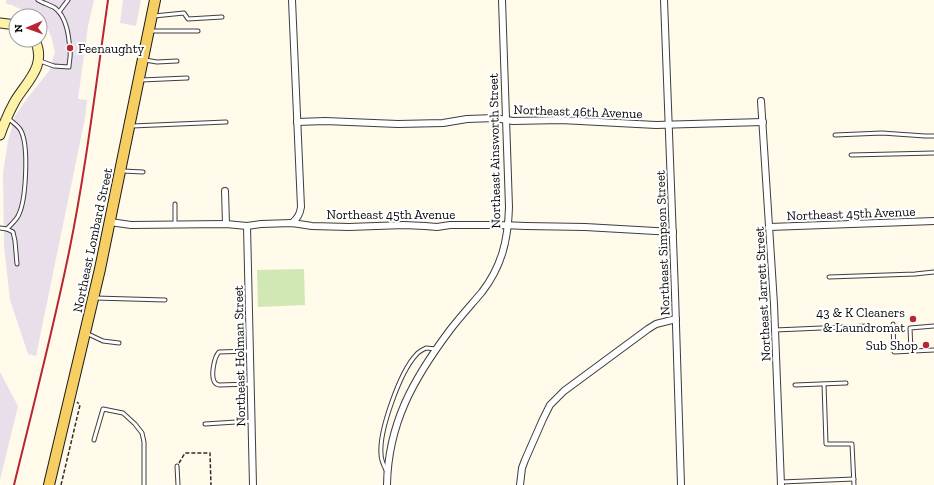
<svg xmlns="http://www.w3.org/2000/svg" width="934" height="485" font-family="'Zilla Slab',serif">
	<rect width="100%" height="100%" fill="#fffaea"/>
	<g fill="#e9dfea">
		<polygon points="6,0 94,0 88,26 78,99 87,100 85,118 36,356 28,354 10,300 4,246 3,173 8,141 15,116 26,100 49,71 55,52 51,36 47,27 40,20 40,16 34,16 12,5 7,4 6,3"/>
		<polygon points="123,0 141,0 136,26 120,23"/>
		<polygon points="0,372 18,406 0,480"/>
	</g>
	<polygon fill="#d1e8b5" points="304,269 305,305 258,307 257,270"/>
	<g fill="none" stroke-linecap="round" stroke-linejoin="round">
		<g stroke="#3e3e3e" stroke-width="5">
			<g id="lane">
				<path d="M38,0C43,3 50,5 55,8C67,17 69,37 70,51C71,56 69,62 69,67L54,66L40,61"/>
				<polyline points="59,12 68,0"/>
				<polyline points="154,16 184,13 188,19 222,17"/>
				<polyline points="151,31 198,31"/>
				<polyline points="145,60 157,62 177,61"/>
				<polyline points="141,80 187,78"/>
				<polyline points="132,126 226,122"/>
				<polyline points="835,135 882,133 925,136 934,136"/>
				<polyline points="851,155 934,153"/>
				<polyline points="123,171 143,172"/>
				<polyline points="175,204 175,225"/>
				<polyline points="0,228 7,229 13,232 15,241 17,264"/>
				<path d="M7,229C11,224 17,220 19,214C26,199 29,146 21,131C19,126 12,122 8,118"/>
				<polyline points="829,277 915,274 934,272"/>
				<polyline points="95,298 165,300"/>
				<polyline points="893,324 894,352 934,350"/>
				<polyline points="775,330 868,326"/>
				<polyline points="86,333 103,341 119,343"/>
				<path d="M250,351L219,352C214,357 211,375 214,381C215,384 216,384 219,385L251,384"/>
				<polyline points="911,351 910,328 934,326"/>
				<polyline points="824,384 826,444 852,444 854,485"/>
				<polyline points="795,385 846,383"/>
				<polyline points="205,424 252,421"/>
				<polyline points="94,440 103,409 123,413 135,424 142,433 144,442 144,485"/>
				<polyline points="177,466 178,485"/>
				<path d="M387,472C384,466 381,461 381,454C379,431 400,372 416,355C418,352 422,350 426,348L436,349"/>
				<polyline points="781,482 854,479"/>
			</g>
		</g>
		<g stroke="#3e3e3e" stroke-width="8">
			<g id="street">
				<path d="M292,0L301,207C300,214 298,218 292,223"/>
				<polyline points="664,0 675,293 681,485"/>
				<polyline points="761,101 774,304 781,485"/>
				<polyline points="297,122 325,121 398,124 443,123 467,119 495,118 513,121 561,120 656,125 763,122"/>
				<polyline points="225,191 226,224"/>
				<polyline points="110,222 131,225 226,224 247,226 261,224 292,223 312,226 349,227 404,225 425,226 437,227 450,225 499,225 526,226 585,227 673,232"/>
				<polyline points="247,226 253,485"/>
				<polyline points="769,227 934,221"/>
				<path d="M387,485C388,423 414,378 450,330C460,317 471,305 482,292C502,266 508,240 509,207L502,0"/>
				<polyline points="520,485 522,468 525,460 543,419 550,405 564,391 648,329 656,324 676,319"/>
			</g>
		</g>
		<g stroke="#2d2d2d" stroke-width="11">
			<g id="secondary">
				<polyline points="0,23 16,25"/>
				<path d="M0,135C4,123 9,112 15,101C27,81 47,66 35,40"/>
			</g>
		</g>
		<g stroke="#1c1c1c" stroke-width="12">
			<polyline id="primary" points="49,485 100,269 155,0"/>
		</g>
		<g stroke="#2d2d2d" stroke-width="1.5" stroke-dasharray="4 2" stroke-linecap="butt">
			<polyline points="179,463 185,453 210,453 211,485"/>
			<polyline points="61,485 80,405 77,402"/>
		</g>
		<use href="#lane" stroke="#fff" stroke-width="3"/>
		<use href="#street" stroke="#fff" stroke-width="6"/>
		<use href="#secondary" stroke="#fef2a6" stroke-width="9"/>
		<use href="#primary" stroke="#f6ce62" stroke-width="10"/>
		<path stroke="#b82631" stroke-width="2" d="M14,485C33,407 53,330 69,252C86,169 96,84 108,0"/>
	</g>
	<g fill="#b82631" stroke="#fff" stroke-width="1.5">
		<circle cx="70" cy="48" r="4"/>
		<circle cx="913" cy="319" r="4"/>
		<circle cx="926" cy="345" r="4"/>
	</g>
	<g text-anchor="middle" stroke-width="4" stroke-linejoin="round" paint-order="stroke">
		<g font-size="13" fill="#0b0b0b" stroke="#fff" text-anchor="end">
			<text x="78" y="53" text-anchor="start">Feenaughty</text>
			<text x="905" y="317">43 &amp; K Cleaners<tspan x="905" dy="15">&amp; Laundromat</tspan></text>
			<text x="918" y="350">Sub Shop</text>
		</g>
		<g font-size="13" fill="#0b0b0b" stroke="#fff">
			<text transform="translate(578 111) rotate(2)" y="5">Northeast 46th Avenue</text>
			<text transform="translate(494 151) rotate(-91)" y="5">Northeast Ainsworth Street</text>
			<text transform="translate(851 213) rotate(-2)" y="5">Northeast 45th Avenue</text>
			<text x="391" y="219">Northeast 45th Avenue</text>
			<text transform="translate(92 240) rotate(-78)" y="5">Northeast Lombard Street</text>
			<text transform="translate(662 243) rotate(-92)" y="5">Northeast Simpson Street</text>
			<text transform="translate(762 294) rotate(-93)" y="5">Northeast Jarrett Street</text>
			<text transform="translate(239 356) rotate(-91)" y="5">Northeast Holman Street</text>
		</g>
	</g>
	<g transform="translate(28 28) rotate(268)"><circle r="19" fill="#ffffff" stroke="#9d9d9d"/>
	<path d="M0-3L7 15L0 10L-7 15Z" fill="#b82631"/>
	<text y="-6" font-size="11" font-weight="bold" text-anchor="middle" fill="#0b0b0b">N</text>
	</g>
</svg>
